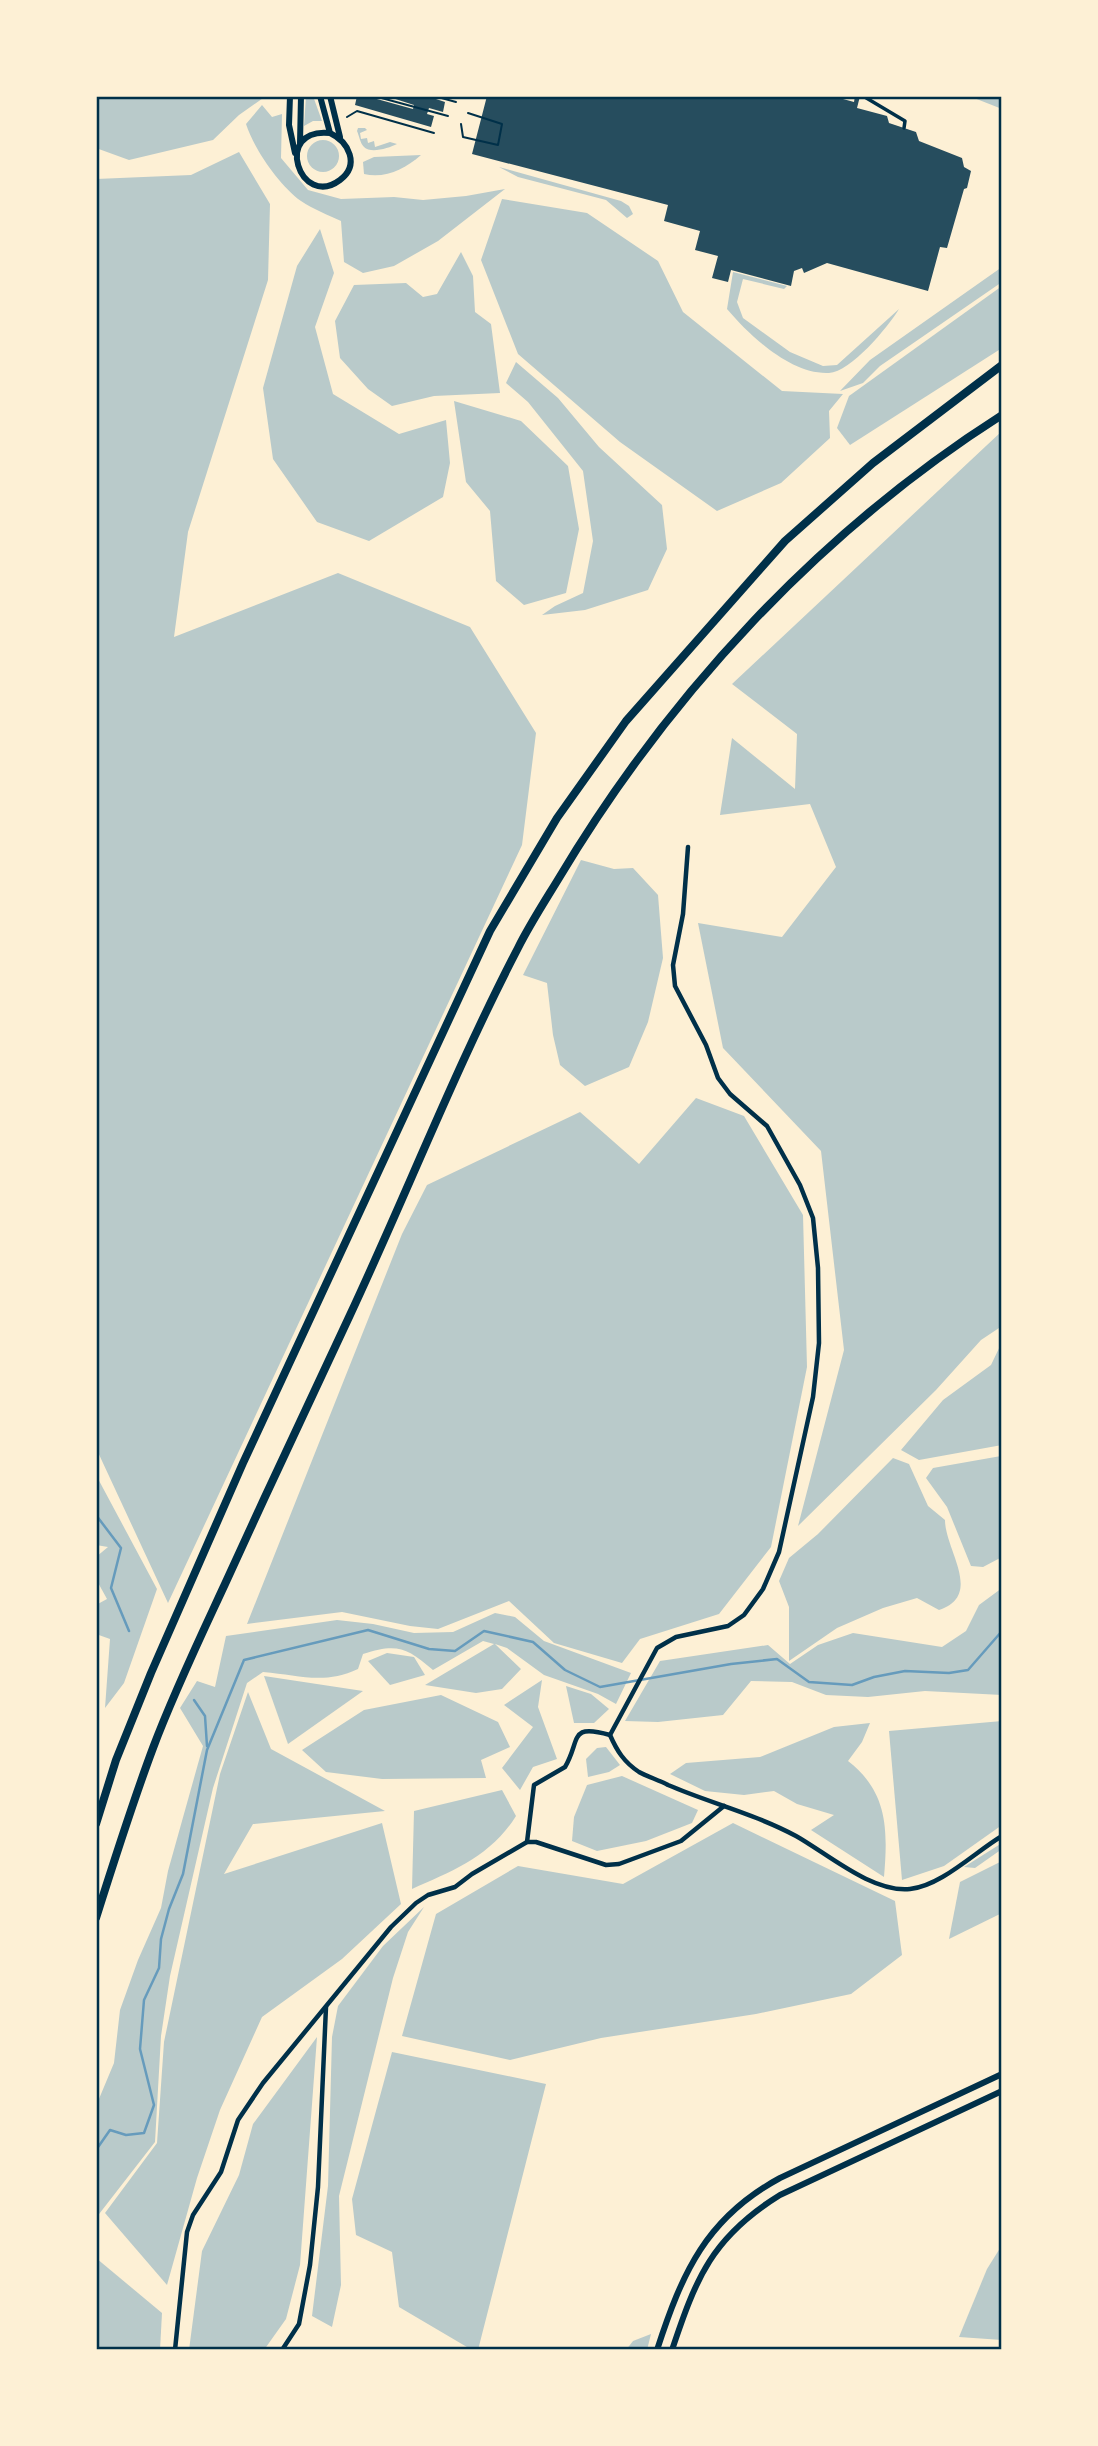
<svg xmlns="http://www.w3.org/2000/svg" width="1098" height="2446" font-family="'Roboto Condensed',sans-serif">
	<rect width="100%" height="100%" fill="#fdf0d5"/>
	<g fill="#b9caca">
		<polygon points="96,96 266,96 239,115 213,140 129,160 96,148"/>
		<polygon points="306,96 313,96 322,121 313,121 304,126"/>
		<polygon points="969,96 1002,96 1002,109"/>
		<path d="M262,105L272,117L282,114L281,158L308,190L341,199L394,197L423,200L466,196L505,189L438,241L394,266L363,273L344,262L341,221C328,215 313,209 301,201C279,185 254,149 246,124Z"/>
		<path d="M358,128H365L367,130L360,133L361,139L367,138L368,143L374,141L375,147L390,142L397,144C389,148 371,154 364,147C360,143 359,135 357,131Z"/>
		<circle cx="323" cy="156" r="16"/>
		<polygon points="239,152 270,204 268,280 188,532 174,637 338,573 470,627 536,733 522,845 168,1603 96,1448 96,179 191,175"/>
		<path d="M421,155C405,169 385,179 364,174L363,162L374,157Z"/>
		<polygon points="499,167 621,201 629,206 633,214 627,218 606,200 518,177"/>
		<polygon points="502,199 587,213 658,261 683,312 782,391 843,394 829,411 830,438 781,483 717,511 620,442 518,354 481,260"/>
		<polygon points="320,229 334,273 315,327 333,394 399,434 446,420 450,463 443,497 369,541 317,522 273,459 263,388 297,266"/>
		<polygon points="461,252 473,276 475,312 491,324 500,393 434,396 392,406 368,389 340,358 335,321 354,285 406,283 423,297 437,294"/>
		<polygon points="1002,267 1002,282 880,366 863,383 840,391 870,360"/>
		<path d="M733,272L787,286L784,289L743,279L737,302L743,318L790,352L823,366L837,365L899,309C888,327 851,372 829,373C791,375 750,336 727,309Z"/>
		<polygon points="1002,286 1002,348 850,445 837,428 849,396"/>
		<polygon points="516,362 558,398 599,447 662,505 667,549 648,590 585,610 542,615 555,606 583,593 593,541 583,471 528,402 506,383"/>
		<polygon points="454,401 521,421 568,466 579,529 566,593 524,605 496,581 490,511 466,482"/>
		<polygon points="1002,431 1002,1326 981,1340 936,1390 798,1526 844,1350 821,1151 723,1048 698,923 782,937 836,867 810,804 720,815 732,738 795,789 797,734 732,684"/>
		<polygon points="581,860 614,869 633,868 658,895 663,958 648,1022 629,1067 585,1086 560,1065 553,1035 547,983 523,975"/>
		<polygon points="696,1098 744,1116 803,1215 807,1367 771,1547 719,1614 640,1639 622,1663 554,1643 509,1601 438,1629 410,1626 342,1612 247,1624 402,1234 427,1185 580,1112 639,1164"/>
		<polygon points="1002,1342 1002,1445 919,1460 901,1450 943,1400 991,1365"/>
		<polygon points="1001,1456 1002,1545 999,1547 1002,1550 1002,1557 983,1567 971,1566 947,1507 926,1478 933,1468"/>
		<path d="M893,1458L909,1464L928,1506L945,1520C945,1550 984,1595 939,1610L917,1598L883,1608L837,1628L789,1661V1607L779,1581L789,1558L818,1534Z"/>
		<polygon points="96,1475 157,1589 124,1683 105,1708 110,1639 96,1634 96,1605 107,1599 96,1579 96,1557 108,1547 96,1545"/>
		<polygon points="1002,1588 1002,1695 925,1691 868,1697 826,1695 792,1682 751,1681 723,1715 658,1722 625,1721 660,1661 768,1645 790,1664 818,1645 853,1633 942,1647 966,1631 979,1605"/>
		<path d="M495,1613L515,1617L544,1641L631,1673L616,1704L598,1694L544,1675L507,1648L495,1644L521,1669L502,1689L476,1693L425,1685L494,1644L483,1641L433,1670C407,1647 396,1643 363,1654L358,1669C324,1685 299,1675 263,1672L247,1683L213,1788L170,1976L161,2036L155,2142L96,2218V2106L114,2063L120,2010L138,1960L161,1908L168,1871L203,1746L180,1708L197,1681L215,1687L226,1636L337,1620L373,1624L414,1633L453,1632Z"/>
		<polygon points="387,1653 414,1657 425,1675 390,1685 368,1661"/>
		<polygon points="264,1676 363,1691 288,1744"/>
		<polygon points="542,1680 538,1707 557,1759 533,1767 520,1790 502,1768 533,1727 504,1705"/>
		<polygon points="566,1686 591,1694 609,1709 594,1723 574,1723"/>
		<polygon points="248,1692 271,1749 385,1811 253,1824 224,1874 382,1823 401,1904 342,1959 262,2017 220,2110 197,2178 167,2285 105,2213 157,2143 164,2042 220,1774"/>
		<polygon points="441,1695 498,1722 510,1747 481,1760 486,1778 382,1779 326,1772 302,1750 364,1710"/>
		<polygon points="1002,1721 1002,1825 944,1866 902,1880 889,1731"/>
		<path d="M870,1723L862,1742L848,1761C888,1792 888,1830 884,1877L811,1830L834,1815L797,1804L774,1791L744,1795L705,1791L670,1774L686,1763L760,1757L834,1727Z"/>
		<polygon points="606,1747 620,1765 609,1772 588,1777 586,1759 597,1748"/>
		<polygon points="622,1776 698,1810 692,1823 646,1841 597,1851 572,1841 574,1817 587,1785"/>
		<path d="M502,1790L516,1816C491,1856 453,1871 412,1889L414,1811Z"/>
		<polygon points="733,1823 895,1901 902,1955 851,1994 756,2014 601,2038 510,2060 402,2036 436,1914 518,1866 623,1884"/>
		<polygon points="1002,1843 1002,1849 975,1868 964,1867"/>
		<polygon points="1002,1861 1002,1913 949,1939 960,1882"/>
		<polygon points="424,1907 408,1932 393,1978 339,2196 341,2285 332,2327 312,2316 328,2186 332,2037 338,2006 383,1946"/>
		<polygon points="317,2037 300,2265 286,2319 264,2350 189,2350 202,2251 239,2175 253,2124"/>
		<polygon points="392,2052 546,2084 478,2350 472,2350 399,2307 392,2252 356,2235 352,2199"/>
		<polygon points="1002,2245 1002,2340 959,2337 987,2269"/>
		<polygon points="96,2258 162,2313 160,2350 96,2350"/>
		<polygon points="651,2334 647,2350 626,2350 633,2341"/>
	</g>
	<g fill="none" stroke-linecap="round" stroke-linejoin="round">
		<g stroke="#669bbc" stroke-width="2.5">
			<polyline points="96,1515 121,1548 111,1588 129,1631"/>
			<polyline points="194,1700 205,1716 207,1746"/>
			<polyline points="96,2150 110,2130 126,2135 144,2133 154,2105 140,2049 144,2000 159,1968 161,1939 169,1909 183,1874 207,1750 244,1660 368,1630 429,1649 455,1651 484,1631 533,1642 565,1670 600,1687 731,1664 777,1659 809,1682 852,1685 874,1677 905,1671 949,1673 968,1670 1002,1631"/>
		</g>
	</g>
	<g fill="#264d5e">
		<polygon points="357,96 366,96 413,109 414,105 386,96 433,96 433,98 445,102 443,112 429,108 427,114 434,116 431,127 355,105"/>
		<polygon points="487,96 832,96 854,102 855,96 860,96 857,108 887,116 889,123 916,132 919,141 962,158 964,167 971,171 967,188 964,189 947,248 940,247 928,291 827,263 804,273 802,268 794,271 791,286 731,270 728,282 712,278 718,256 695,250 700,231 664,221 668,205 472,154"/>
	</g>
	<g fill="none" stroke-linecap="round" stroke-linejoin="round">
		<g stroke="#003049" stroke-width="2">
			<polyline points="374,96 448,116"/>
			<polyline points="434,96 456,102"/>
			<polyline points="347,117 357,111 434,133"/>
			<polyline points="461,124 463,137 498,145 502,124 468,113"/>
		</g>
		<polyline stroke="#003049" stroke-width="3.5" points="863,96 905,121 904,128"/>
		<g stroke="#003049" stroke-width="4.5">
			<path d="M688,847L683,914L673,965L675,986L706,1045L718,1078L730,1094L767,1126L800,1185L813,1218L818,1268L819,1343L813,1397L779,1552L763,1589L744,1615L728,1626L676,1637L657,1648L610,1735C617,1751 624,1762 639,1772C648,1777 659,1780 668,1785C710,1803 755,1814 796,1836C828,1854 872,1893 910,1889C941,1886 975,1852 1002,1836"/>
			<path d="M527,1842L534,1785L565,1767C581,1740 568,1723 610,1735"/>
			<polyline points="175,2350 187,2232 193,2215 221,2172 238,2120 263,2083 391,1927 416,1903 428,1895 455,1887 472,1874 527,1842 536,1842 606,1865 619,1864 681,1841 724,1806"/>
			<polyline points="282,2350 299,2324 310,2265 318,2187 326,2007"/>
		</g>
		<g stroke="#003049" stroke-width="6">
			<polyline points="290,96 289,125 295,153"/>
			<path d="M320,96L330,133C349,142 360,165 340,180C300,210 272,127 330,133"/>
			<polyline points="330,96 340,137"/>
			<polyline points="300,143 301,96"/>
			<path d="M657,2350C682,2273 706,2218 780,2178L1002,2074"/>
			<path d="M672,2350C696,2278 712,2237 780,2195L1002,2091"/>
		</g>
		<g stroke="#003049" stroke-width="8">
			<polyline points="96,1824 116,1760 151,1673 243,1463 490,931 557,818 626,721 785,541 873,463 1002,365"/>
			<path d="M96,1918C114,1861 132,1804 153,1748C174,1692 200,1638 225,1584C266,1494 308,1404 350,1315C407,1193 456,1067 518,948C530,924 545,901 559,878C669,694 820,531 1002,415"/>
		</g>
	</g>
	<rect width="1098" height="2446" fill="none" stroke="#fdf0d5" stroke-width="196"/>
	<rect x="98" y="98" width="902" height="2250" fill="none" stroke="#003049" stroke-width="2.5"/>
</svg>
